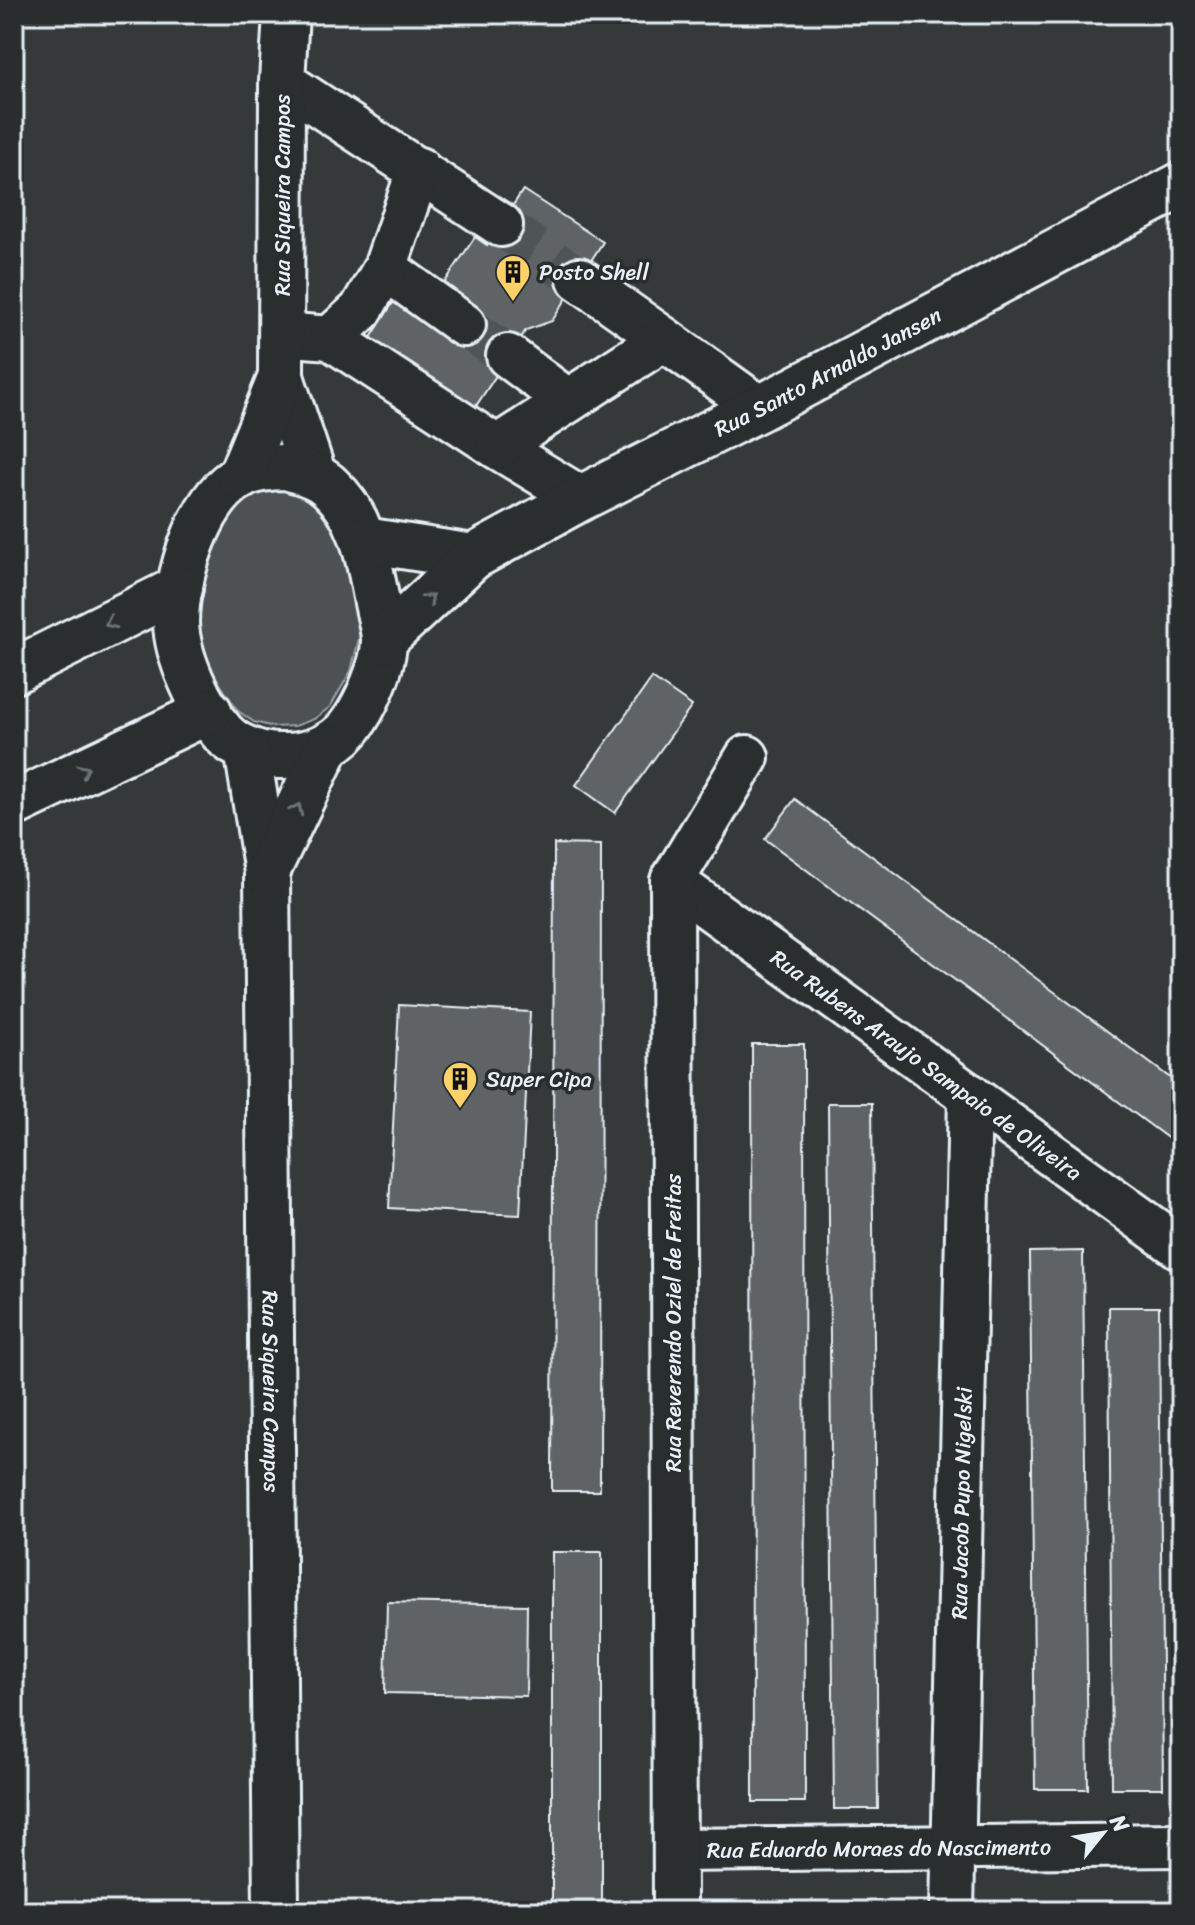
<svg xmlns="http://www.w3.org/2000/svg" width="1195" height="1925" font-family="Sriracha,sans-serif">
	<rect width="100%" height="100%" fill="#35393a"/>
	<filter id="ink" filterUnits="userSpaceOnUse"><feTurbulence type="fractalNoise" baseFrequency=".0125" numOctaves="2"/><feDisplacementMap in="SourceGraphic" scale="16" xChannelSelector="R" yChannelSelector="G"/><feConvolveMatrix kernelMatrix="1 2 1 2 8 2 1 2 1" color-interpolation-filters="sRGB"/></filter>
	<g filter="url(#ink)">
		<polygon fill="#4d5152" stroke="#9aa1a5" stroke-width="2" points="265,482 313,494 346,546 361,630 351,671 330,707 314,719 295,726 274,727 254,722 238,711 209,667 197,616 201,563 225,514"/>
		<g fill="#5f6365" stroke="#e8f1f8" stroke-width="2">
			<polygon points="523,190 603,242 552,321 526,330 470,415 365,347 398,295 441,288 475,237 487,245"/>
			<polygon points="652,678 692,706 615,813 576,785"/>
			<polygon points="795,799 1181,1086 1181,1148 765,839"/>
			<polygon points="554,844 601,845 600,1491 552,1491"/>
			<polygon points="399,1005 530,1012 520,1215 389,1208"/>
			<polygon points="752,1044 804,1044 805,1802 753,1802"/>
			<polygon points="828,1103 872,1103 878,1809 834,1809"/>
			<polygon points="1083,1251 1088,1789 1035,1789 1030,1252"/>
			<polygon points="1109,1307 1159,1307 1163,1788 1112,1788"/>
			<rect x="552" y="1552" width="50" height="359"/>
			<polygon points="387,1602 527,1605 526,1696 385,1693"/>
		</g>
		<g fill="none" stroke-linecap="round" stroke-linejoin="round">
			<g stroke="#505556" stroke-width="42" stroke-dasharray="42 21" stroke-linecap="butt">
				<polyline points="501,225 579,279"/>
				<polyline points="464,325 508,356"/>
			</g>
			<g stroke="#e8f1f8" stroke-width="48">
				<g id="minor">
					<polyline points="282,81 501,225"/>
					<polyline points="385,268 464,325"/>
					<polyline points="579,279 664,339"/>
					<polyline points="281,334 330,338 497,447 581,498"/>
					<polyline points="330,338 361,310 385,268 419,169"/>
					<polyline points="508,356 568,401"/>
					<polyline points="497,447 664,339 760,408"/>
					<path id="s1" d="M672,881L1181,1248"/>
					<path id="s2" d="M675,1850L1181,1845"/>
					<polyline points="675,1911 672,881 747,757"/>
					<path id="s3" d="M952,1911L970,1095"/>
				</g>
			</g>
			<g stroke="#e8f1f8" stroke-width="50">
				<g id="major">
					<polyline points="286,14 282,81 281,377 314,476"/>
					<path d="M286,467C302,472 318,475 330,487C362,516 368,556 376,597C378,610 383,625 384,638C385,664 365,708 349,728C333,747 308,756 284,756C264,757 237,749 223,733C201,709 177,657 176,623C176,578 198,502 239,477C253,469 270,467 286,467Z"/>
					<polyline points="240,477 281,377"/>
					<polyline points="364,540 473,557"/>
					<path id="s4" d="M384,640L473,557L581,498L760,408L1181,185"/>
					<polyline points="14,671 180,588"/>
					<path id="s5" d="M247,749L267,872L276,1911"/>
					<polyline points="14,804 209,711"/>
					<polyline points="267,872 327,747"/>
				</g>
			</g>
			<use href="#minor" stroke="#2a2d2e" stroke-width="42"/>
			<use href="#major" stroke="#2a2d2e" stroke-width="44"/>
		</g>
		<defs><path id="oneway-chevron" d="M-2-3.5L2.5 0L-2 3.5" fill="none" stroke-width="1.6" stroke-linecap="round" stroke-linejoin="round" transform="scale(2)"/></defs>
		<g stroke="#6c7275">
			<use href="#oneway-chevron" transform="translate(429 599) rotate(-43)"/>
			<use href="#oneway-chevron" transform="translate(110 623) rotate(154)"/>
			<use href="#oneway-chevron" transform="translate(84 770) rotate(-26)"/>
			<use href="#oneway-chevron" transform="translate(297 809) rotate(-65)"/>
		</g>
	</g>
	<defs>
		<g id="building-pin" transform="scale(1.8)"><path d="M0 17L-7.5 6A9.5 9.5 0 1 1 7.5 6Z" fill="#ffd166" stroke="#2a2d2e"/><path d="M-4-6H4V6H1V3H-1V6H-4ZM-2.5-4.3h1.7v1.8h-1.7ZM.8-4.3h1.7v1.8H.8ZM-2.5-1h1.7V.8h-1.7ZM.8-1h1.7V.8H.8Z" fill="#111"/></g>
	</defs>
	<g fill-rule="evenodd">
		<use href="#building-pin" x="513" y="272"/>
		<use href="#building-pin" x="460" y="1079"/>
	</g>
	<g text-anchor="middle" stroke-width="7" stroke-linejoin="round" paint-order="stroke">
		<g font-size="22" fill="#e8f1f8" stroke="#2a2d2e">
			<text transform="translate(282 195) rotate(-90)" y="8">Rua Siqueira Campos</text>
			<text dy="8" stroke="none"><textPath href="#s4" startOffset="522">Rua Santo Arnaldo Jansen</textPath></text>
			<text dy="8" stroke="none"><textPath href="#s1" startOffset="314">Rua Rubens Araujo Sampaio de Oliveira</textPath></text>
			<text transform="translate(673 1323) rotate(-90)" y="8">Rua Reverendo Oziel de Freitas</text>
			<text dy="8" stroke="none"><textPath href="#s5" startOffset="644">Rua Siqueira Campos</textPath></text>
			<text dy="8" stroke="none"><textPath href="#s3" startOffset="408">Rua Jacob Pupo Nigelski</textPath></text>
			<text dy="8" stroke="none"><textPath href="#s2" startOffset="204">Rua Eduardo Moraes do Nascimento</textPath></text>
		</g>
		<g font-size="22" fill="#e8f1f8" stroke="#2a2d2e" text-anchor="start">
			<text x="539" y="280">Posto Shell</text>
			<text x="486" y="1087">Super Cipa</text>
		</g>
	</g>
	<rect width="1195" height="1925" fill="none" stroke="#2a2d2e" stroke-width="48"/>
	<rect x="24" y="24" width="1147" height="1877" fill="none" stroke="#e8f1f8" stroke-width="3" filter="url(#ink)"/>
	<g transform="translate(1103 1833) rotate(60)" stroke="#2a2d2e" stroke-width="6" paint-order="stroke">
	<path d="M0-6L14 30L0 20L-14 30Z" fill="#e8f1f8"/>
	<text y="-12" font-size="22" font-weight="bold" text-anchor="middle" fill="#e8f1f8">N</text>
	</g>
</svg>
